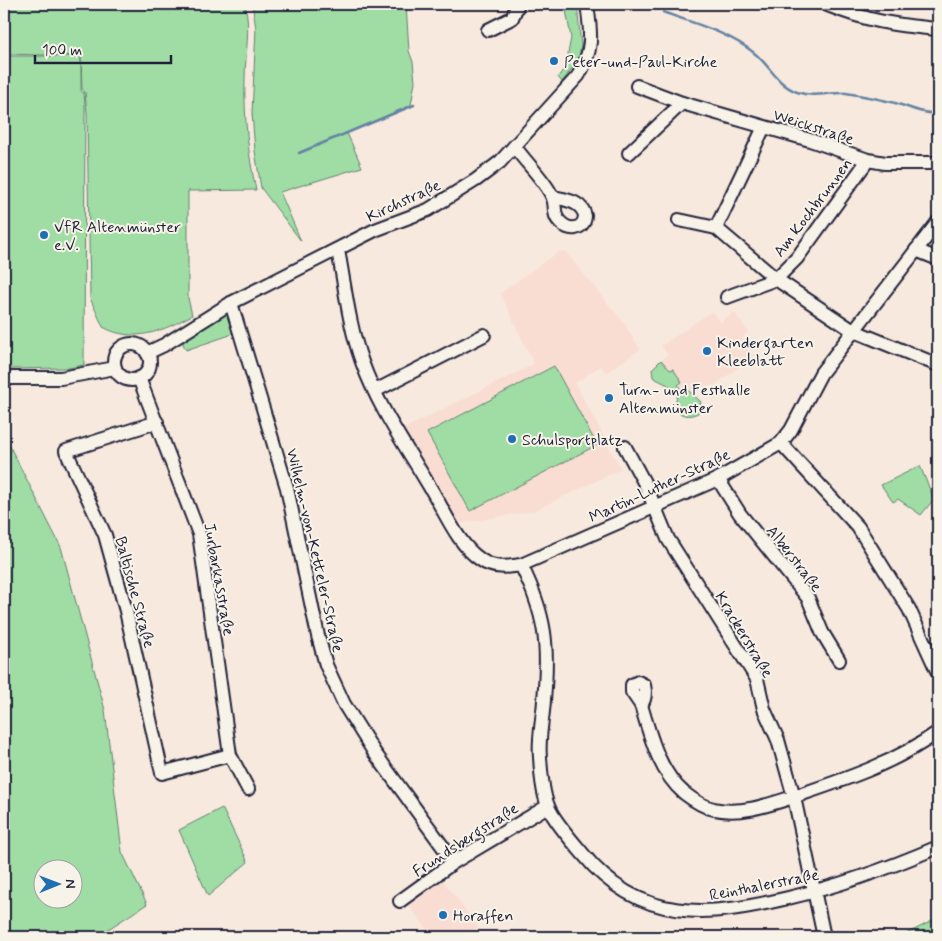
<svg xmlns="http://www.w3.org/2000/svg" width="942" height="941" font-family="Mynerve,sans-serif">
	<rect width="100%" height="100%" fill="#f8e9de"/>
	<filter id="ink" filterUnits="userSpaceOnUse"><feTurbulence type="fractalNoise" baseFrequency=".02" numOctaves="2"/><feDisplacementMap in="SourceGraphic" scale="10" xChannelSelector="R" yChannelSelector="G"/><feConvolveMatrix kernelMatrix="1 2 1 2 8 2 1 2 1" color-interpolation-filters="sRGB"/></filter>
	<g filter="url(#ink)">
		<g fill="#f9ddd2">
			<polygon points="565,251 624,323 640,349 606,373 601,366 575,383 621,469 534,511 458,524 403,429 534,364 500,293 558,252"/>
			<polygon points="712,311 721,322 734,312 748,331 742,339 754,356 715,385 683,392 673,369 670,370 661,360 668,355 661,346"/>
			<polygon points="441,878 479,928 450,937 433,937 407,903"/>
		</g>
		<g fill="#9fdda5" stroke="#608070" fill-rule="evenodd">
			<path d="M4,4H245C251,30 245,53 245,80C244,118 248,153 256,190L188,191V298L192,315C163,331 134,344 103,327L90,298L87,113L85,92L82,89L81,56V91L84,93L85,106L84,365L69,368L4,369V56H82L4,54Z"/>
			<polygon points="252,4 406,4 409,51 413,62 415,82 411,105 347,133 362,167 280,192 301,241 261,188 255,151 252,113 256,28"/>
			<polygon points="565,4 577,4 581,45 579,59 562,82 558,77 569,62 568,53 571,38"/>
			<polygon points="222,314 230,315 234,331 230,335 186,350 183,344 184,338"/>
			<path d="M661,360L670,370L673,369L682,382L678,385L683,392L689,391L701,402L698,413C687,418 681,415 672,408C686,387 666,386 653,377L652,369Z"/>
			<polygon points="554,366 597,445 470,511 427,433"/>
			<path d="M4,435L61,547L105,710L122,852L147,904L96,937H4ZM42,868H72V898H42Z"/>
			<polygon points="920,466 934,499 921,515 898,499 893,502 881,485"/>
			<polygon points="222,808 248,862 208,896 179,830"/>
			<polygon points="938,918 938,937 900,937"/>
		</g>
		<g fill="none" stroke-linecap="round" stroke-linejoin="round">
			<g stroke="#6283a4" stroke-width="2.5">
				<path d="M663,12C692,23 728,32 753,52C770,65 776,84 797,92C814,98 829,92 846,93C860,95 874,98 887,101C904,104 921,115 938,113"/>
				<polyline points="299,153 414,105"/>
			</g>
			<g stroke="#22223b" stroke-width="16">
				<g id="minor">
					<path d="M825,4C867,21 893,25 938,29"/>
					<polyline points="488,30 512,18 518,4"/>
					<polyline points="637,86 682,103 810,140 868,160 885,163 938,163"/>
					<path d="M515,147C526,163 544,179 552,196C557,205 552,215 560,222C568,231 584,231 585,216C582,201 566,200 553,197"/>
					<polyline points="629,153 682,103"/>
					<polyline points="679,220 716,228 776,279 852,330 938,365"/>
					<polyline points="716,228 764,127"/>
					<path d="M338,250C345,287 349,326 362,362C378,407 407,448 431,489C445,512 458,545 481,560C493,569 508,567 521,565L718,479L781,443L791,430L821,373L938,222"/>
					<polyline points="916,250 938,259"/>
					<polyline points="727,297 776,279 797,258 868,160"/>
					<polyline points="231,303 287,488 318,636 326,665 344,704 374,752 454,862"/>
					<circle cx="132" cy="362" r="18"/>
					<path d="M147,353L164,345L231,303L375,230L428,210L476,180L500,162L578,76C594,50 591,33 587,4"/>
					<polyline points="4,378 61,378 115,368"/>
					<polyline points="139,378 199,534 230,755 248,789"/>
					<polyline points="375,391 484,335"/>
					<polyline points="157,422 66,451 105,535 126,611 162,773 230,755"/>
					<polyline points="781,443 858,527 909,609 938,673"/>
					<polyline points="625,447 646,486 668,539 757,679 764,709 778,740 794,797 824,937"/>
					<polyline points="718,479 740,514 808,598 822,632 839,660"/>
					<path d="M521,565C546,615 549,645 544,700C543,719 538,738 540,757C541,772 542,791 548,806C553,820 573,842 583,854C640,924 709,917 788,898C840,886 889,868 938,847"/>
					<path d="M638,682L644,685C646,692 645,700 641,705L632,692V685Z"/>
					<path d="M641,705C650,735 659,772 684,793C693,800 703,807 714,809C742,815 771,804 796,796C846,779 895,763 938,732"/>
					<polyline points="400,901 454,862 548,806"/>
				</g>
			</g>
			<use href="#minor" stroke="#f7f3e8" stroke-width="12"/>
		</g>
	</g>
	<g fill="#1f6fb2" stroke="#f7f3e8" stroke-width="2">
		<circle cx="554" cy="61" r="5"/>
		<circle cx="44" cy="235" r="5"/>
		<circle cx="707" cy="351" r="5"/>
		<circle cx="609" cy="398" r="5"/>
		<circle cx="512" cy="439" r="5"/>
		<circle cx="443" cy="915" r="5"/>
	</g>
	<g text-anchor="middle" stroke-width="4" stroke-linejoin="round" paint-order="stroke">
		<g font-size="16" fill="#22223b" stroke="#f7f3e8" text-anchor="start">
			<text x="564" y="67">Peter-und-Paul-Kirche</text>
			<text x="54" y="232">VfR Altenmünster<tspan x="54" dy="18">e.V.</tspan></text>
			<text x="717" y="348">Kindergarten<tspan x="717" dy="18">Kleeblatt</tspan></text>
			<text x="619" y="395">Turn- und Festhalle<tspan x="619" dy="18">Altenmünster</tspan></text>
			<text x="522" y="445">Schulsportplatz</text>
			<text x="453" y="921">Horaffen</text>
		</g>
		<g font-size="16" fill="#22223b" stroke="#f7f3e8">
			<text transform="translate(814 126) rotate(18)" y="6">Weickstraße</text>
			<text transform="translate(403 200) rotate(-25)" y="6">Kirchstraße</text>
			<text transform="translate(812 207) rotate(-53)" y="6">Am Kochbrunnen</text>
			<text transform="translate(659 485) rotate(-25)" y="6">Martin-Luther-Straße</text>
			<text transform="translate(316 550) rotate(77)" y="6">Wilhelm-von-Ketteler-Straße</text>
			<text transform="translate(795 558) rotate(52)" y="6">Alberstraße</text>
			<text transform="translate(220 579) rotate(80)" y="6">Jurbarkasstraße</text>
			<text transform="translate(136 592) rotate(75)" y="6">Baltische Straße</text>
			<text transform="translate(745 634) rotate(59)" y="6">Krackerstraße</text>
			<text transform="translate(465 839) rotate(-33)" y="6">Frundsbergstraße</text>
			<text transform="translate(764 884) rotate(-11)" y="6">Reinthalerstraße</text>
		</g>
	</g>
	<rect width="942" height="941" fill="none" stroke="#f7f3e8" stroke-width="20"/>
	<rect x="10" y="10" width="922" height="921" fill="none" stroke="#22223b" stroke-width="2" filter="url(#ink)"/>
	<g transform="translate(58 884) rotate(89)"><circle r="24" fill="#f7f3e8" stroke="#a29fa3"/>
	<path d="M0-4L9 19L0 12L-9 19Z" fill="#1f6fb2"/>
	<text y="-8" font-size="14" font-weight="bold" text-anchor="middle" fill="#22223b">N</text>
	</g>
	<path d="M35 55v8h136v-8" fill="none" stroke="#22223b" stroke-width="2.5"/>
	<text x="42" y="55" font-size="15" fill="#22223b" stroke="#f7f3e8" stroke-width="4" paint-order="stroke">100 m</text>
</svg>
